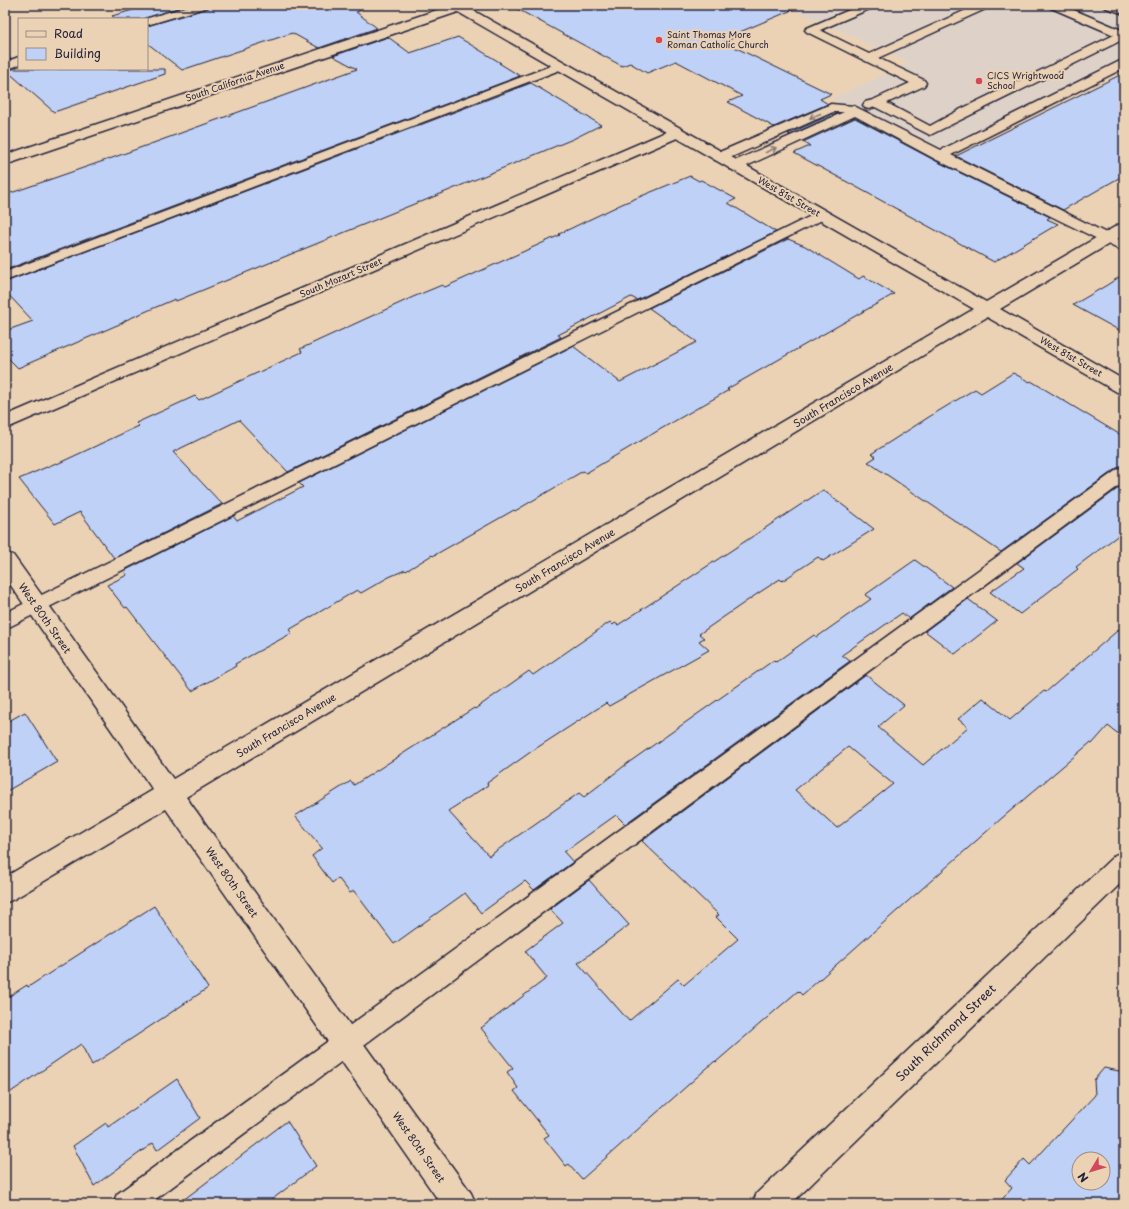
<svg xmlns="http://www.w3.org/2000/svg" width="1129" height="1209" font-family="'Playpen Sans',sans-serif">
	<rect width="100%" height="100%" fill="#ecd2b4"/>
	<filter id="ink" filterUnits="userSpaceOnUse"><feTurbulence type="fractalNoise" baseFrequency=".025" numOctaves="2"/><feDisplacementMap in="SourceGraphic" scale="8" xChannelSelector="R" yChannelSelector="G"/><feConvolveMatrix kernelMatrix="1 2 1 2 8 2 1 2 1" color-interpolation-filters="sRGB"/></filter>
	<g filter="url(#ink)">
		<polygon fill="#ded2c8" points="784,5 1108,5 1124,11 1124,63 940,156 831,99 909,63"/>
		<g fill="#bfd1f6" stroke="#22223b" fill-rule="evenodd">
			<polygon points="150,5 187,5 144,19 116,19 112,16"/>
			<polygon points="210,5 359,5 360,11 356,12 377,28 319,48 292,33 182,70 147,43 147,26 208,8"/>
			<polygon points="510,5 804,5 735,34 738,36 724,42 831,94 820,99 828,104 774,127 728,102 742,96 676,61 647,73 630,63 622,66"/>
			<polygon points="388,37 410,53 458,37 501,63 499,63 520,76 5,270 5,195 112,158 357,69 333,56"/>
			<polygon points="12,69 165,69 165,74 54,112 7,71"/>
			<polygon points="1124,73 1124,175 1063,210 956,156"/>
			<polygon points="531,83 601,125 573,139 421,202 419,202 176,301 175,299 126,320 122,323 18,368 5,355 5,331 33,321 5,291 5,282"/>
			<polygon points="833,114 837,114 790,135 788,134"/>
			<polygon points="855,118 934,160 1050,217 1047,219 1058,224 994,262 794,153 810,146 803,142"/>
			<polygon points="690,176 699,181 701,180 736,199 728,203 776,232 637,300 631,297 558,335 561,337 288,472 239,420 173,452 222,504 114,558 80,512 55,524 19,479 56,463 57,464 128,431 139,426 136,423 195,396 199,400 302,352 300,349 413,297 442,285 445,287 560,235 559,234 622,204"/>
			<polygon points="788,239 805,246 859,279 863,276 894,294 727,389 729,390 666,426 586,473 583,471 515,511 514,510 433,556 432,555 406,571 405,570 389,577 361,593 357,590 289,630 292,633 235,664 236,666 192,691 127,607 125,608 107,585 127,575 124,571 233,516 237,521 303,487 299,483 573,346 620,382 697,342 649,308"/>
			<polygon points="1124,274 1124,333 1073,305 1107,285"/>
			<polygon points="1013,373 1030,382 1031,381 1124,437 1124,466 1117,468 1001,552 868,462 876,457 871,454 932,415 975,389 981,393"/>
			<polygon points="1124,484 1124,531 1076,567 1078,569 1020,614 990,592 1024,568 1017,563"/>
			<polygon points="823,490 874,529 823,561 818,557 782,581 780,579 757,594 699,634 704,638 699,641 709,650 609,706 606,703 532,751 487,783 488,785 448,811 489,856 579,793 584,797 628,763 774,660 776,662 814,635 817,637 871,599 865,595 915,560 952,587 909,619 902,613 842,655 850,661 625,824 616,815 564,852 573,862 534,890 525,881 481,913 465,893 394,944 354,891 350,893 338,878 332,883 312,856 322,848 295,816 351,781 354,785 474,708 475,709 529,671 533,675 610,622 613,625 615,623 618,625"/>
			<polygon points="968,599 997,621 955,654 925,631"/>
			<path d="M1124,625V738L1108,726L1092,744L1090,743L1002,818L802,995L798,991L716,1062L715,1061L582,1179L569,1164L566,1166L544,1138L549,1135L514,1091L518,1088L507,1072L513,1068L481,1028L547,978L525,951L563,923L550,909L589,880L629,925L578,963L629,1021L678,979L684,985L738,939L716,917L719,915L642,841L866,675L904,705L878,727L923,765L968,727L958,719L983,698L1010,720L1044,691L1046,692ZM848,747L893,784L837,828L795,790Z"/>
			<polygon points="25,712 57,762 5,792 5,723"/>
			<polygon points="154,906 208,988 92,1065 81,1044 5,1096 5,999 27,985 28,987"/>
			<path d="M1104,1068L1124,1072V1204H998L1012,1188L1005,1180L1024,1159L1030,1165L1095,1095L1094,1080ZM1079,1159H1103V1183H1079Z"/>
			<polygon points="177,1079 200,1118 157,1150 153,1143 94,1186 73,1146 106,1123 108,1127"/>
			<polygon points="287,1121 316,1166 266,1204 178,1204"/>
		</g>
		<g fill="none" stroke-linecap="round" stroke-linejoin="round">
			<g stroke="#22223b" stroke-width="3">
				<g id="service">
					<polygon points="192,5 209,5 208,7 147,25 147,19 145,19"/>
					<polygon points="861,5 875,5 874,7 820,30 869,54 977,5 991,5 990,7 878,58 924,80 926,83 924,86 887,103 930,126 959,110 1114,35 1049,7 1048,5 1062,5 1124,31 1124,39 930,135 875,107 869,109 865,108 863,105 865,102 873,100 910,83 807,32 805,30 807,28"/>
					<polygon points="1103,5 1118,5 1124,7 1124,14 1104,7"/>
					<polygon points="19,57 19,65 5,70 5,62"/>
					<polygon points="1124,59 1124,68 951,155 1124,242 1124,252 935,159 855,116 740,169 730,169 728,166 730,163 844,112 833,112 725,160 715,160 714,157 715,154 831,104 854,106 941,150"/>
					<polygon points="561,62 565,64 567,66 565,68 5,281 5,272"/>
					<polygon points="821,211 826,212 828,215 826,218 5,629 5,613"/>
					<polygon points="1124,467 1124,482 149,1204 113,1204 117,1194 1118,469"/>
				</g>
			</g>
			<g stroke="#22223b" stroke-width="3">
				<g id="minor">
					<polygon points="449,5 471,5 469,8 986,302 1118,225 1124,223 1124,235 1000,309 1124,380 1124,394 1117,392 987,317 186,797 471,1193 476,1204 441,1204 166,809 14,899 5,903 5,877 153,790 5,577 5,553 13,555 173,779 974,309 677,138 5,429 5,416 666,132 458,12 5,165 5,155 449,6"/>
					<polygon points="1124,851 1124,880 791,1204 752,1204 757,1193 1115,855"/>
				</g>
			</g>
			<use href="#service" fill="#ecd2b4" fill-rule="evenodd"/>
			<use href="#minor" fill="#ecd2b4" fill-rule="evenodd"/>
		</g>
		<defs><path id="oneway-shaft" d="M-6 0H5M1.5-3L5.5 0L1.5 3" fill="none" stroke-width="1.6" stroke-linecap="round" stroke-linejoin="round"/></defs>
		<g stroke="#877a78">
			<use href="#oneway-shaft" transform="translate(815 116) rotate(156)"/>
			<use href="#oneway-shaft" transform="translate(771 150) rotate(-24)"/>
		</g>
	</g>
	<g fill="#d1495b" stroke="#ecd2b4" stroke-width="1.5">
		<circle cx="659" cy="40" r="4"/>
		<circle cx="979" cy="81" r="4"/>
	</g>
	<g text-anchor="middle" stroke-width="4" stroke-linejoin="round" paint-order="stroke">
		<g font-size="9" fill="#22223b" stroke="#ecd2b4" text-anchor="start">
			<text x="667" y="38">Saint Thomas More<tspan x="667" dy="10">Roman Catholic Church</tspan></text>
			<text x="987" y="79">CICS Wrightwood<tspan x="987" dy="10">School</tspan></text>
		</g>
		<g font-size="9" fill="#22223b" stroke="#ecd2b4">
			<text transform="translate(235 82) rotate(-19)" y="3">South California Avenue</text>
			<text transform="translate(789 197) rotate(30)" y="3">West 81st Street</text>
			<text transform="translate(341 278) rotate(-23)" y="3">South Mozart Street</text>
			<text transform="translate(1071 357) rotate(30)" y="3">West 81st Street</text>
		</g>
		<g font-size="10" fill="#22223b" stroke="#ecd2b4">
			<text transform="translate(843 395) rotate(-31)" y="4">South Francisco Avenue</text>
			<text transform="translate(565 560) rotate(-31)" y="4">South Francisco Avenue</text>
			<text transform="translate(45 618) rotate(55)" y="4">West 80th Street</text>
			<text transform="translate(286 725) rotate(-31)" y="4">South Francisco Avenue</text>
			<text transform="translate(232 882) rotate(55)" y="4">West 80th Street</text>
			<text transform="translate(419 1147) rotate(55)" y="4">West 80th Street</text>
		</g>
		<g font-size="12" fill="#22223b" stroke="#ecd2b4">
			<text transform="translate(946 1033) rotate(-44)" y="4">South Richmond Street</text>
		</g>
	</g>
	<rect width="1129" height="1209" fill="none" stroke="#ecd2b4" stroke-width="20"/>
	<rect x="10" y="10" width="1109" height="1189" fill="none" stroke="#22223b" stroke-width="1.5" filter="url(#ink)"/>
	<rect x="18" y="18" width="130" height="52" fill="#ecd2b4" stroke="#9b8c84"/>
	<rect x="26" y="31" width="20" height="6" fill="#ecd2b4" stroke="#9b8c84"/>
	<text x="54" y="38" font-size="12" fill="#22223b">Road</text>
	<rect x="26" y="48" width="20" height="12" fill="#bfd1f6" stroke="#9b8c84"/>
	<text x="54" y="58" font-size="12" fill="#22223b">Building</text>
	<g transform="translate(1091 1171) rotate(232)"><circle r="19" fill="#ecd2b4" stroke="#9b8c84"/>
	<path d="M0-3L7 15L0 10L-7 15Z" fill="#d1495b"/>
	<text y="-6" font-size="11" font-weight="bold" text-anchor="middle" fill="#22223b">N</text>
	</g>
</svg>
